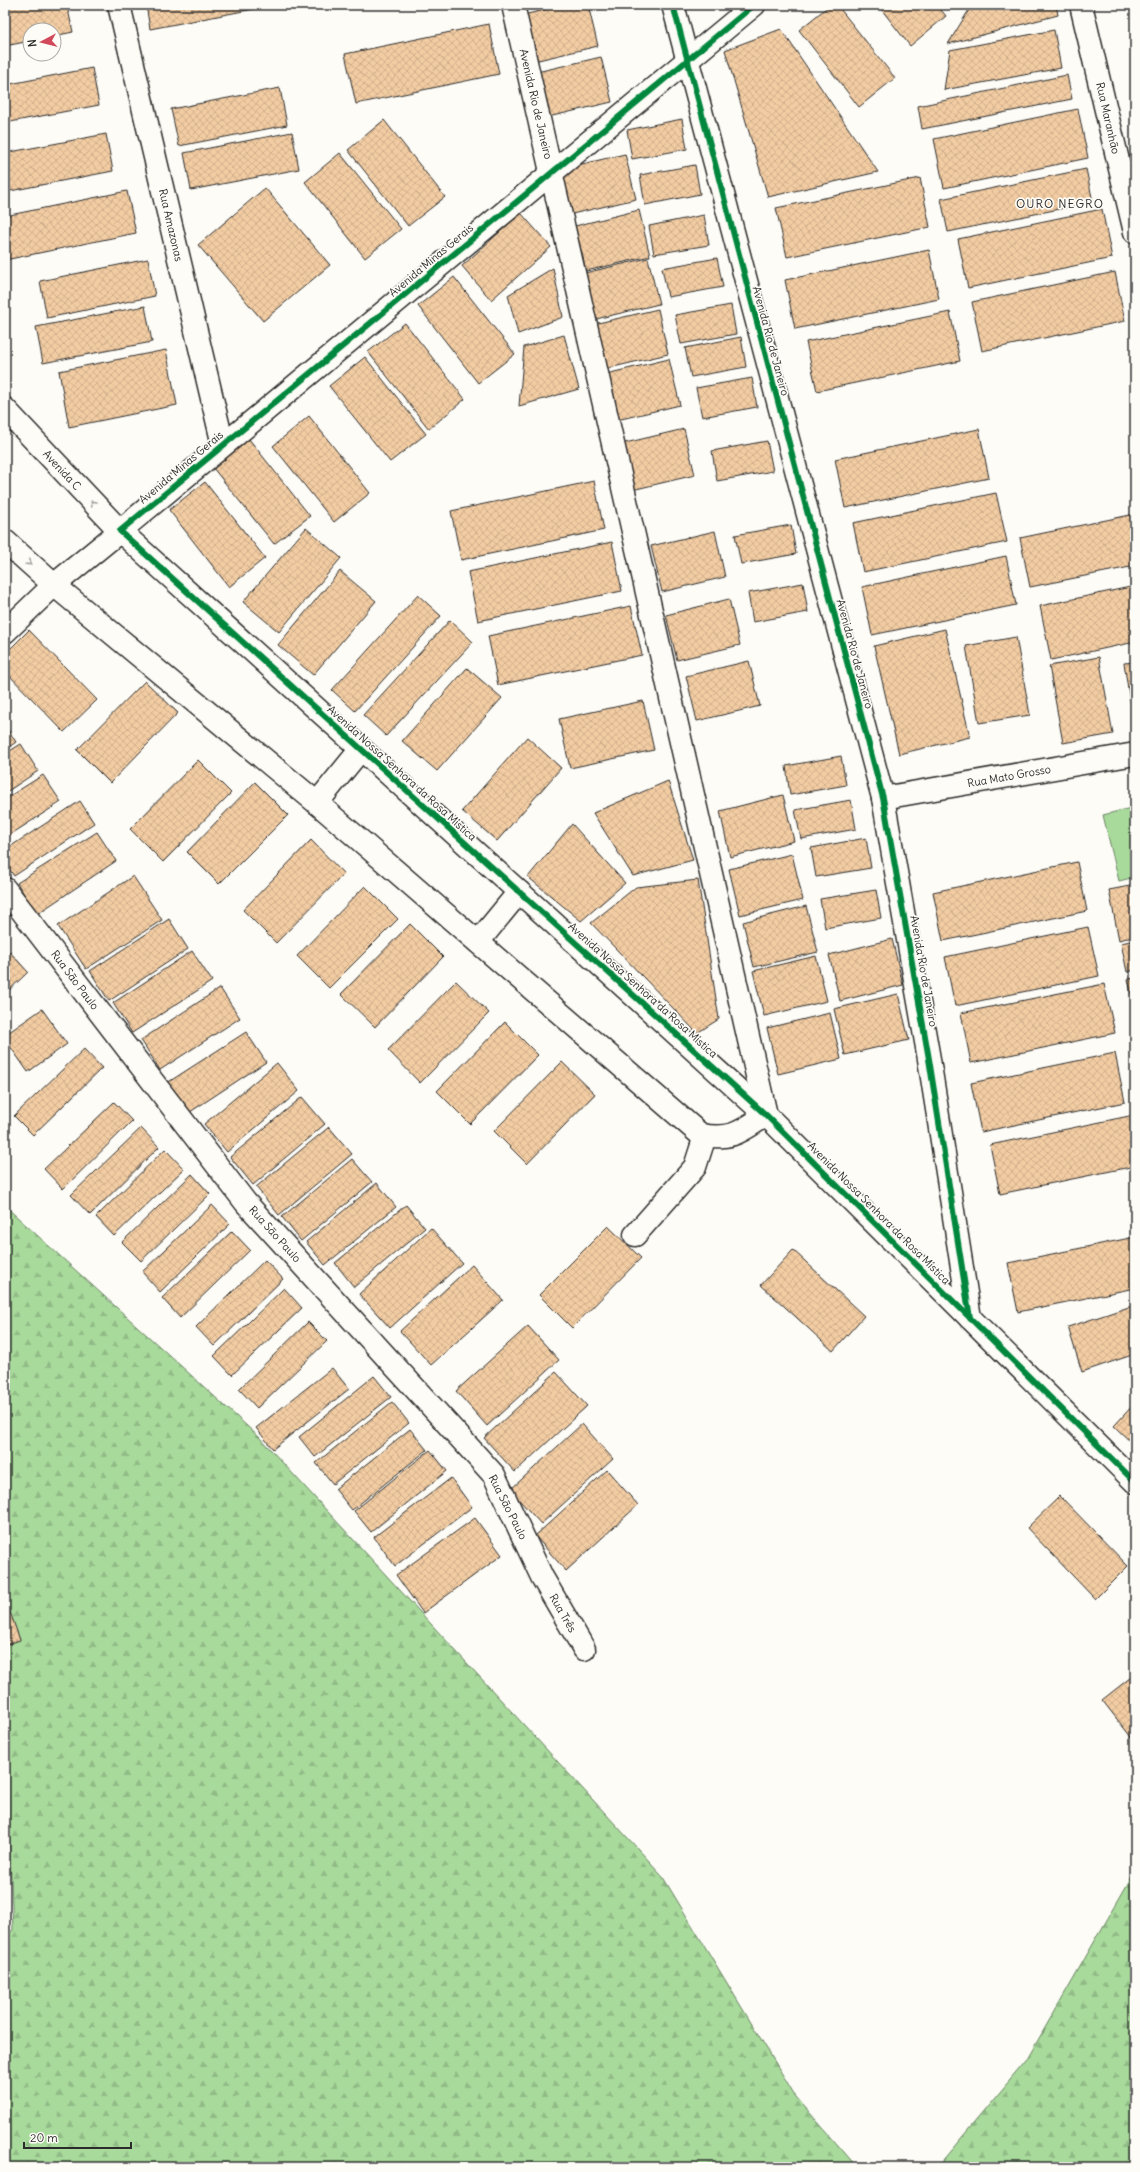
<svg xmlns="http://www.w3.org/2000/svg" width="1140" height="2172" font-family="Delius,sans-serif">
	<defs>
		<pattern id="forest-firs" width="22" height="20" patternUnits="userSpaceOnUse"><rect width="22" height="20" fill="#a8da9b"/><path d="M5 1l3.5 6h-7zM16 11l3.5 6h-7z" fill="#91bb86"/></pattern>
		<pattern id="building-cross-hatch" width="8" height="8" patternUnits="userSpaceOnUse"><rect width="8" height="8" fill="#f2cca2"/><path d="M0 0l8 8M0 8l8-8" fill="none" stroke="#d0af8c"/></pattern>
	</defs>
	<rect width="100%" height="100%" fill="#fdfcf7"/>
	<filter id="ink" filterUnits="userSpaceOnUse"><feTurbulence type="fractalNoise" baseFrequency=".025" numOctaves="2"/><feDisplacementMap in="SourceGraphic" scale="8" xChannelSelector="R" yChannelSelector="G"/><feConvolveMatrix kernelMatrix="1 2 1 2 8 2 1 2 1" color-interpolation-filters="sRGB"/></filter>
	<g filter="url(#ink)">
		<polygon fill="#a8da9b" stroke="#6a8263" points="1135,807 1135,877 1119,881 1103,815"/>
		<g fill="url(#forest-firs)" stroke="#6a8263">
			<polygon points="5,1206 259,1437 661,1874 796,2097 857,2167 5,2167 5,1935 13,1930 5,1733"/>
			<polygon points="1135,1871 1135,2167 937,2167 1026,2061"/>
		</g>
		<g fill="url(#building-cross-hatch)" stroke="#2b2b2b">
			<polygon points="19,5 67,5 73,32 54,36 54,30 30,30 30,41 5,46 5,8"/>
			<polygon points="146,5 258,5 259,8 150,29"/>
			<polygon points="566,5 588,5 598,46 534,61 523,15"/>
			<polygon points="830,5 837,5 895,78 859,107 799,30"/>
			<polygon points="878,5 937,5 946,16 910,46"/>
			<polygon points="972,5 1056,5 1058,15 948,44"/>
			<polygon points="489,24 499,74 356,104 345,54"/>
			<polygon points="781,29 878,172 768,197 725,50"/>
			<polygon points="1054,30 1061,68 944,90 950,50"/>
			<polygon points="601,57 612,102 548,117 537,72"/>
			<polygon points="92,68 99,105 5,123 5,85"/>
			<polygon points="1067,75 1072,99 922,129 918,106"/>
			<polygon points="280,88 287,125 179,146 171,109"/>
			<polygon points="1078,109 1088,158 944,188 934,139"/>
			<polygon points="682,119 687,149 632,159 627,130"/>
			<polygon points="384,120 445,197 408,226 348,150"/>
			<polygon points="292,132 299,169 191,190 184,153"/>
			<polygon points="106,134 113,171 5,192 5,153"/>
			<polygon points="340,153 401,229 365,258 305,182"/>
			<polygon points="625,154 636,199 572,214 561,169"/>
			<polygon points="695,165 700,194 645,205 640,175"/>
			<polygon points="1086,169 1093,202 948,232 941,199"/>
			<polygon points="920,178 930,227 787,257 776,208"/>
			<polygon points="265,188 330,265 263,321 198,245"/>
			<polygon points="127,191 136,233 5,260 5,216"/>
			<polygon points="1102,209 1112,258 968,288 958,239"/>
			<polygon points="639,210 650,256 586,271 575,226"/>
			<polygon points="521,213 551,247 491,300 462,266"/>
			<polygon points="704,215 709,245 654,254 649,226"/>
			<polygon points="929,250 939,299 795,329 785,280"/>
			<polygon points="648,258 659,304 596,319 585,273"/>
			<polygon points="717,258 723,287 668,297 662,268"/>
			<polygon points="148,259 155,296 47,318 40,281"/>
			<polygon points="553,268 563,317 518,334 508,295"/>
			<polygon points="1115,272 1125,321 982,351 972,302"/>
			<polygon points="454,277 515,354 478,383 418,306"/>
			<polygon points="731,305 736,334 681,344 675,315"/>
			<polygon points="145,306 152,342 43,363 36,327"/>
			<polygon points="658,309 668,354 605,369 594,324"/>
			<polygon points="950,312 960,361 817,391 806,342"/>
			<polygon points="405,323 465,399 429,429 368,352"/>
			<polygon points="564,335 579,389 519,406 524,347"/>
			<polygon points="741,337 746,367 691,377 685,348"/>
			<polygon points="166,350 177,405 69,427 59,371"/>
			<polygon points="365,357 426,434 390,462 329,386"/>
			<polygon points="669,359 680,405 617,420 606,374"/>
			<polygon points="752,378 757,407 702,417 696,388"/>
			<polygon points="309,416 370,493 334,522 273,446"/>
			<polygon points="684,429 695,475 632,490 621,444"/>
			<polygon points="979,429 989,478 845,508 835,459"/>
			<polygon points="249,439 310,516 274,544 213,468"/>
			<polygon points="767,441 773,471 717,481 712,451"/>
			<polygon points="594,481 604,530 461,560 451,511"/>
			<polygon points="205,482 265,558 229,587 169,510"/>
			<polygon points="996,493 1007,542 863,572 853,523"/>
			<polygon points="1135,514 1135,566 1030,587 1020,538"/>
			<polygon points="791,525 796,554 741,564 735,535"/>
			<polygon points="306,528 341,558 279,632 243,602"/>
			<polygon points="715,531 725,577 662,592 651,546"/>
			<polygon points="612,542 622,591 478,621 468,572"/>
			<polygon points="1006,556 1016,605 872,635 862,587"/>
			<polygon points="340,571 376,601 313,675 278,645"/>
			<polygon points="803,583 808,612 753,622 748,593"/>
			<polygon points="1135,586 1135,642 1051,660 1040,606"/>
			<polygon points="418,595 441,616 355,711 332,690"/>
			<polygon points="729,599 740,645 677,660 666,615"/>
			<polygon points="631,606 642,655 498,685 488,636"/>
			<polygon points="450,620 473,642 386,736 363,715"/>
			<polygon points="945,629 970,737 899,754 874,646"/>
			<polygon points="29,630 97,700 64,732 5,671 5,654"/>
			<polygon points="1016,637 1030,715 979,723 966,646"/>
			<polygon points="1099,657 1113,734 1063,743 1049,666"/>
			<polygon points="749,661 760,706 697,721 686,676"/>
			<polygon points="1135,662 1135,713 1132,714 1124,663"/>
			<polygon points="467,668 502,698 437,771 402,741"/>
			<polygon points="145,681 178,713 110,783 77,750"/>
			<polygon points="643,701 654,750 570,768 559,719"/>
			<polygon points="5,725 16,742 5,750"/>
			<polygon points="527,737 561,768 497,841 462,811"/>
			<polygon points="21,744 38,771 5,793 5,754"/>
			<polygon points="841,756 846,785 790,795 786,766"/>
			<polygon points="198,760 231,793 163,862 130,829"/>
			<polygon points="43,775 61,802 5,838 5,799"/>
			<polygon points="668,781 693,860 633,876 593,813"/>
			<polygon points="255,782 288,815 219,884 187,852"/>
			<polygon points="783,795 794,841 730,857 720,811"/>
			<polygon points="851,800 856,829 801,839 795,810"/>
			<polygon points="80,801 94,823 14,876 5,863 5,850"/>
			<polygon points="572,824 625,883 581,921 528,877"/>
			<polygon points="97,832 116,861 37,914 17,883"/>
			<polygon points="866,838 871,868 816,877 811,848"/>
			<polygon points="311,840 344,874 276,943 243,910"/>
			<polygon points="792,854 803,900 740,915 729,869"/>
			<polygon points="1077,862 1087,911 943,941 933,892"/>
			<polygon points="133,876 162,920 86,969 58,926"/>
			<polygon points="698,880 719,1019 697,1033 591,923 636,887"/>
			<polygon points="1135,885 1135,936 1119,940 1109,890"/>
			<polygon points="365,886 398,919 329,988 297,956"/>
			<polygon points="876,890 881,918 825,928 820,899"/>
			<polygon points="806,906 818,952 754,967 743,922"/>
			<polygon points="169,919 188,949 109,1001 90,971"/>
			<polygon points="410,924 443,957 375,1027 341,994"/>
			<polygon points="1088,927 1099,976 955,1006 945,957"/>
			<polygon points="892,939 903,985 840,1001 829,955"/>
			<polygon points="1135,940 1135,970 1127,972 1121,943"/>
			<polygon points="192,951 212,981 132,1033 113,1003"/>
			<polygon points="10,952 28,972 5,994 5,957"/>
			<polygon points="816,956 827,1001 764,1016 753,971"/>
			<polygon points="1135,978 1135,1011 1128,979"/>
			<polygon points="456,981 489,1013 420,1083 388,1050"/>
			<polygon points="1104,984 1115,1033 971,1063 961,1013"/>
			<polygon points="220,988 240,1018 160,1070 141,1040"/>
			<polygon points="898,994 909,1040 845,1055 834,1009"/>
			<polygon points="42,1009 67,1044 28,1072 5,1039 5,1035"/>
			<polygon points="830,1013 841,1059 778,1074 767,1028"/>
			<polygon points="505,1022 538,1055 470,1124 437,1091"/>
			<polygon points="246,1032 266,1062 187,1114 167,1083"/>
			<polygon points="84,1049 102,1068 33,1135 14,1116"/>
			<polygon points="1115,1053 1125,1102 981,1132 971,1083"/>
			<polygon points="562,1062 595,1094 527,1164 494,1131"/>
			<polygon points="277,1063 299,1091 227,1152 204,1124"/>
			<polygon points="302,1097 325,1124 253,1185 230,1157"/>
			<polygon points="114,1102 132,1121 63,1189 44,1169"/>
			<polygon points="1134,1115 1135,1166 1000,1194 990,1145"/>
			<polygon points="329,1127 352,1154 279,1215 256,1187"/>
			<polygon points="141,1128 159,1147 90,1215 71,1195"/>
			<polygon points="165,1149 184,1169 114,1236 96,1217"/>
			<polygon points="352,1159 372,1182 301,1241 282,1217"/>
			<polygon points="192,1174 210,1194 141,1261 122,1242"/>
			<polygon points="377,1183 396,1207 325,1265 306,1242"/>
			<polygon points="212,1205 230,1224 160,1292 142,1272"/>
			<polygon points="406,1205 425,1228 354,1287 335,1263"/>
			<polygon points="608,1226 641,1258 572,1328 539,1295"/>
			<polygon points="431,1228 462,1263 390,1328 359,1294"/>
			<polygon points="232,1231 250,1250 180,1318 162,1298"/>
			<polygon points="1135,1237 1135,1288 1018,1312 1008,1263"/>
			<polygon points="793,1250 864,1316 833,1351 761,1285"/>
			<polygon points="265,1260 283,1279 214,1346 196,1327"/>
			<polygon points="472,1265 503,1300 431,1365 400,1331"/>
			<polygon points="284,1288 302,1308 232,1375 214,1356"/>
			<polygon points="1135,1305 1135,1354 1082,1372 1068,1327"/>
			<polygon points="308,1322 327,1341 257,1408 239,1389"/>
			<polygon points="528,1326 559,1360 487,1426 456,1391"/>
			<polygon points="332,1368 349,1389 273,1449 256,1428"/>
			<polygon points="556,1372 587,1406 515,1472 484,1438"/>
			<polygon points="374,1376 391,1397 315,1457 299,1437"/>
			<polygon points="392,1402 409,1423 333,1484 316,1463"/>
			<polygon points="1135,1403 1135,1446 1114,1426"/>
			<polygon points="582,1424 613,1459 541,1524 510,1490"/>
			<polygon points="410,1429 427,1450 352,1510 335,1489"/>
			<polygon points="430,1450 447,1471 371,1532 354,1511"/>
			<polygon points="607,1470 638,1505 566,1571 535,1536"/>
			<polygon points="451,1478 472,1507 395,1566 374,1537"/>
			<polygon points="1060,1496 1128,1566 1095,1599 1027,1528"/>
			<polygon points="475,1518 502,1555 423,1613 396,1575"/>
			<polygon points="5,1598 20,1640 5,1645"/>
			<polygon points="1135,1674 1135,1733 1131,1737 1102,1700"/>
		</g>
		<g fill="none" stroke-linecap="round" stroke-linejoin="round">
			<g stroke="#2b2b2b" stroke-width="25">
				<g id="minor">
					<polyline points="119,5 223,445"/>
					<polyline points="673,5 883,798 929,1059 970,1318"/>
					<polyline points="754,5 120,531 766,1115 1135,1482"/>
					<polyline points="1081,5 1135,232"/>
					<path d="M54,585L317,803L701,1135C733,1140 740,1132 766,1115L513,5"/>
					<polyline points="883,798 1135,754"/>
					<polyline points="317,803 361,749"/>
					<polyline points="5,889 246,1203 494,1475 542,1577 584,1649"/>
					<polyline points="478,942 519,892"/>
					<polyline points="635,1235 695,1167 705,1136"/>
				</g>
			</g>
			<g stroke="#2b2b2b" stroke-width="25">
				<g id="major">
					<polyline points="5,409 120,531 54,585 5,632"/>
					<polyline points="5,541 54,585"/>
				</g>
			</g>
			<use href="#minor" stroke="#fdfcf7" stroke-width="22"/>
			<use href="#major" stroke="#fdfcf7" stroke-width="22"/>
			<g stroke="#fdfcf7" stroke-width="8">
				<g id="cycleway">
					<polyline points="673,5 883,798 929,1059 970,1318"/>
					<polyline points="754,5 120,531 766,1115 1135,1482"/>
				</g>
			</g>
			<use href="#cycleway" stroke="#00873e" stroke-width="6"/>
		</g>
		<defs><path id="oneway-chevron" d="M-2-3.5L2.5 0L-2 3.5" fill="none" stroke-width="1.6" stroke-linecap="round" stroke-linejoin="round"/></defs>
		<g stroke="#9e9e9b">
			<use href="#oneway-chevron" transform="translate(93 503) rotate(-133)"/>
			<use href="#oneway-chevron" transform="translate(29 563) rotate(42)"/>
		</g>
	</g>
	<g text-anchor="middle" stroke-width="3.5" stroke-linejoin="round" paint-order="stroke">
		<g font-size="11" fill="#2b2b2b" stroke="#fdfcf7">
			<text transform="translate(536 104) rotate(77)" y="4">Avenida Rio de Janeiro</text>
			<text transform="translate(1108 118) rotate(77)" y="4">Rua Maranhão</text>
			<text transform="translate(171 225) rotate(77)" y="4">Rua Amazonas</text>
			<text transform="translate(431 260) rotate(-40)" y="4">Avenida Minas Gerais</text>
			<text transform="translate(771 341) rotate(75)" y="4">Avenida Rio de Janeiro</text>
			<text transform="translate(181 467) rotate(-40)" y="4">Avenida Minas Gerais</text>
			<text transform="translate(62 470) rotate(47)" y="4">Avenida C</text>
			<text transform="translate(855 654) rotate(75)" y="4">Avenida Rio de Janeiro</text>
			<text transform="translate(402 773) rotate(42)" y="4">Avenida Nossa Senhora da Rosa Mística</text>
			<text transform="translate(1009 776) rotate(-10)" y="4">Rua Mato Grosso</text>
			<text transform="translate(924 971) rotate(80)" y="4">Avenida Rio de Janeiro</text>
			<text transform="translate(75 980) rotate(53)" y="4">Rua São Paulo</text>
			<text transform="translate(643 990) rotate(42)" y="4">Avenida Nossa Senhora da Rosa Mística</text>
			<text transform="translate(879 1213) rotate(45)" y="4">Avenida Nossa Senhora da Rosa Mística</text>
			<text transform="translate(275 1234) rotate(48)" y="4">Rua São Paulo</text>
			<text transform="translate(508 1507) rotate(63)" y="4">Rua São Paulo</text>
			<text transform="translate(563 1613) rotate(60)" y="4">Rua Três</text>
		</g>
		<g font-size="12" letter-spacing="1" fill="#2b2b2b" stroke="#fdfcf7">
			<text x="1060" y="208">OURO NEGRO</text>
		</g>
	</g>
	<rect width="1140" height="2172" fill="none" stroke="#fdfcf7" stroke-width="20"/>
	<rect x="10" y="10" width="1120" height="2152" fill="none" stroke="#2b2b2b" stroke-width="1.5" filter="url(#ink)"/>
	<g transform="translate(42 42) rotate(263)"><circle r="19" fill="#fdfcf7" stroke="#a9a8a5"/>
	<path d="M0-3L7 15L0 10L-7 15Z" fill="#d1495b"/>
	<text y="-6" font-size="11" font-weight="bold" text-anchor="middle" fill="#2b2b2b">N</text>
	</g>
	<path d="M24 2142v6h107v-6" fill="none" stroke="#2b2b2b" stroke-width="2"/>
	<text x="30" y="2142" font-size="12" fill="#2b2b2b" stroke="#fdfcf7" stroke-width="3" paint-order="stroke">20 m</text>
</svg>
